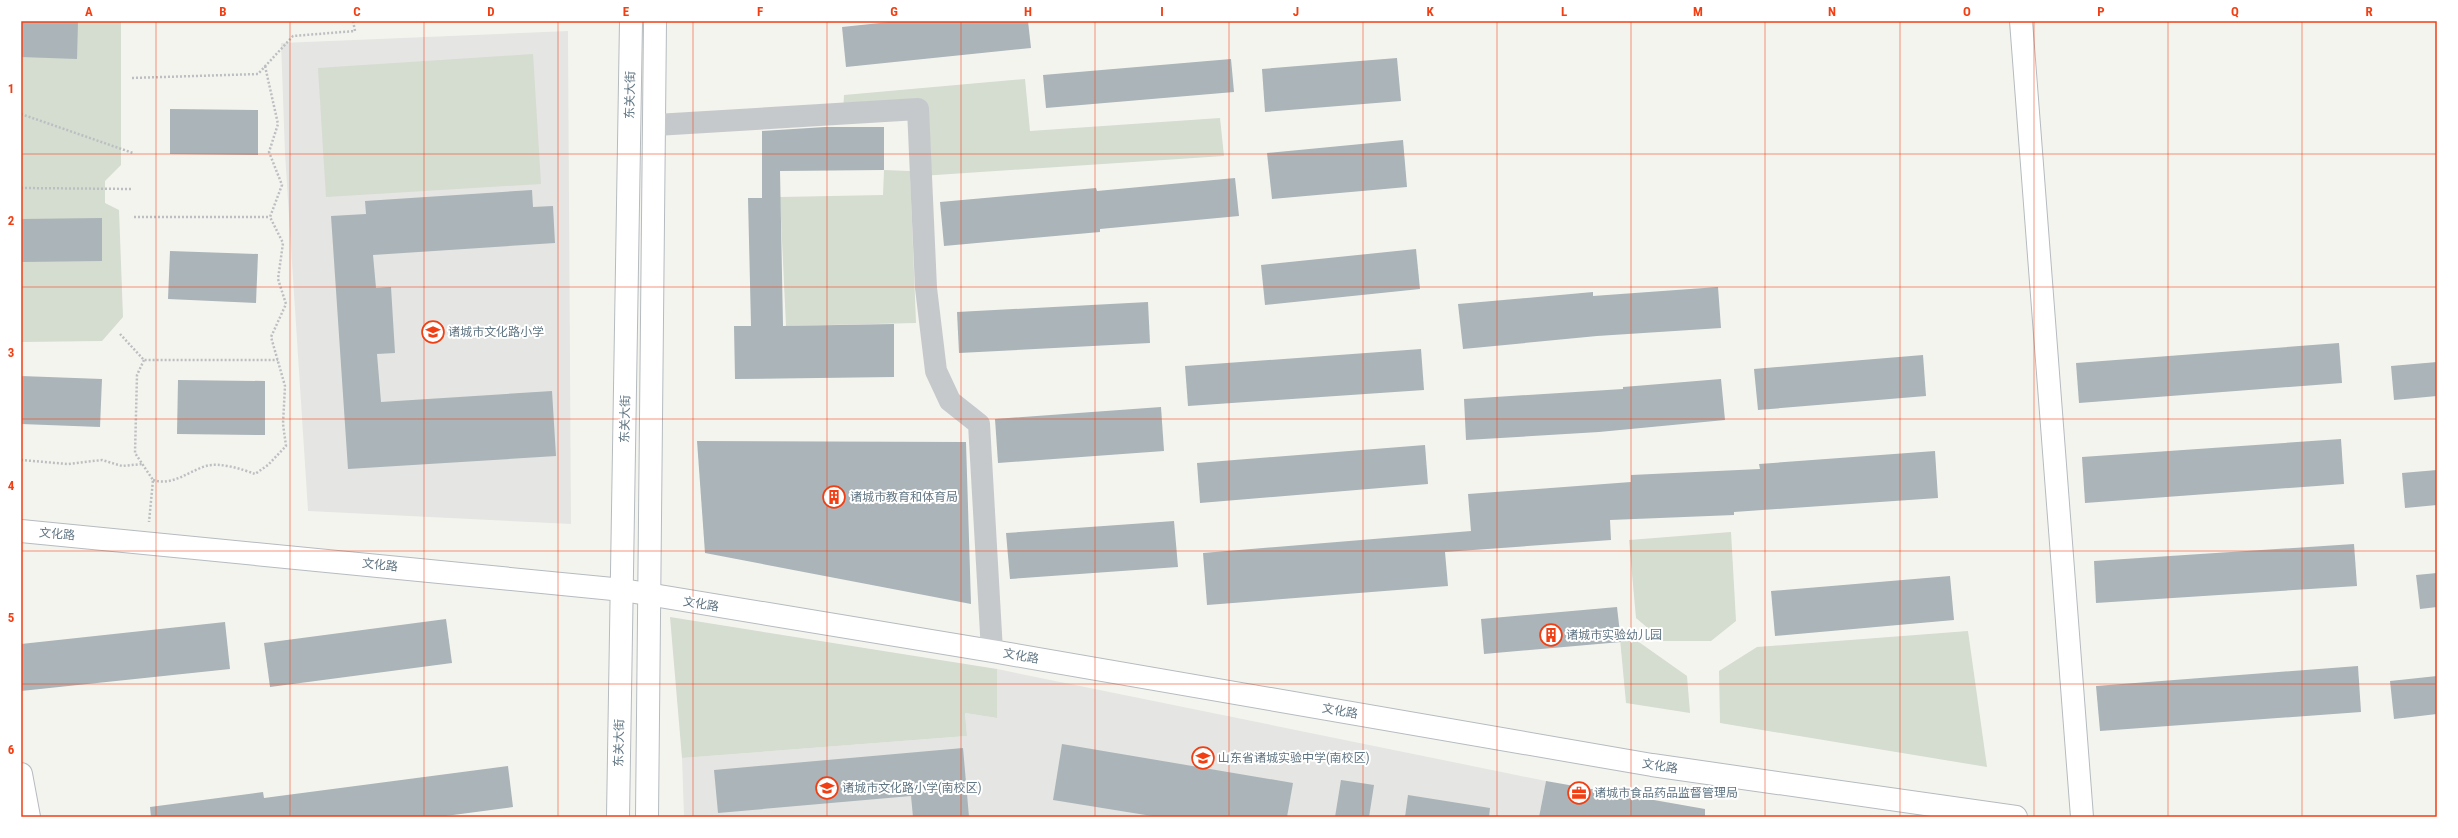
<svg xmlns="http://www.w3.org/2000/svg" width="2458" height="838" font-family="'Roboto Condensed','Noto Sans SC',sans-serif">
	<rect width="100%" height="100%" fill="#f4f4ef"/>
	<g fill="#e5e5e3">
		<polygon points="568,31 571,524 308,511 285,154 281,43"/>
		<polygon points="997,669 1546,781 1539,817 684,817 682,758 967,736 965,713 997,718"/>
	</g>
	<g fill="#d5dcd0">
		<polygon points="21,21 121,21 121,165 105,181 105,203 119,210 123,317 102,341 21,342"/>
		<polygon points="533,54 541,184 326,197 318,68"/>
		<polygon points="1025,79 1030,131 1220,118 1224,156 921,176 918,109 843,112 844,95"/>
		<polygon points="884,170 910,171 916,323 786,326 780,197 883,195"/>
		<polygon points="1731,532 1736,621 1711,641 1663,641 1636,618 1629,540"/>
		<polygon points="670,617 997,669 997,718 965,713 967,736 682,758"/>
		<polygon points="1619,628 1687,676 1690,713 1626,703"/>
		<polygon points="1968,631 1987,767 1720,723 1719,671 1757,647"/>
	</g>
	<g fill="#abb4b8">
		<polygon points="21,21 78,21 77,59 21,57"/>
		<polygon points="899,21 1028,21 1031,48 846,67 842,27"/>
		<polygon points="1397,58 1401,101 1265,112 1262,69"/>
		<polygon points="1231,59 1234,92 1046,108 1043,75"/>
		<polygon points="170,109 258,110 258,155 170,154"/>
		<polygon points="825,127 884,127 884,170 780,171 783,326 894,324 894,377 735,379 734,326 751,326 748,198 762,198 762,131"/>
		<polygon points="1403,140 1407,187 1272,199 1267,153"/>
		<polygon points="1235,178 1239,216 1100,229 1100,232 944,246 940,202 1096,188 1097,191"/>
		<polygon points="532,190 533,207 553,206 555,243 373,255 376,288 391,287 395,353 377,354 381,402 552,391 556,456 348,469 331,216 366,214 365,201"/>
		<polygon points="102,218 102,261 21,262 21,219"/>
		<polygon points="1416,249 1420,289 1265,305 1261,265"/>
		<polygon points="170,251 258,254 256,303 168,299"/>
		<polygon points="1718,287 1721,328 1597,336 1463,349 1458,304 1593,292 1593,296"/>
		<polygon points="1148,302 1150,343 959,353 957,312"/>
		<polygon points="2339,343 2342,383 2079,403 2076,363"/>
		<polygon points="1421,349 1424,390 1188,406 1185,366"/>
		<polygon points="1923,355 1926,396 1758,410 1754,369"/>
		<polygon points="2437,362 2437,396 2394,400 2391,366"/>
		<polygon points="21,376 102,379 100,427 21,424"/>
		<polygon points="1721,379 1725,420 1599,432 1466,440 1464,399 1623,389 1623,387"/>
		<polygon points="178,380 265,381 265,435 177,434"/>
		<polygon points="1161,407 1164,451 998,463 995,419"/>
		<polygon points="2341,439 2344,484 2085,503 2082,457"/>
		<polygon points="697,441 966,442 971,604 705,553"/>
		<polygon points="1425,445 1428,484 1200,503 1197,463"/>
		<polygon points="1935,451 1938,498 1734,512 1734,515 1610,520 1611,540 1445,552 1448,586 1207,605 1203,553 1471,531 1468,494 1631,482 1631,475 1760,469 1759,464"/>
		<polygon points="2437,470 2437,505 2405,508 2402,473"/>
		<polygon points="1174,521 1178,567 1010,579 1006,533"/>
		<polygon points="2354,544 2357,586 2096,603 2094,561"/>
		<polygon points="2437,573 2437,607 2420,609 2416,575"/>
		<polygon points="1950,576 1954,620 1775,636 1771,591"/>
		<polygon points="1617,607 1621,642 1484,654 1481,619"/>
		<polygon points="446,619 452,663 270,687 264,643"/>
		<polygon points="225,622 230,669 21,691 21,644"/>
		<polygon points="2358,666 2361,712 2100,731 2096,686"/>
		<polygon points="2437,676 2437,714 2394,719 2390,681"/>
		<polygon points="1062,744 1293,783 1287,817 1158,817 1053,800"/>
		<polygon points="963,748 969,817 913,817 911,796 718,813 714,770"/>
		<polygon points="508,766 513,807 438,817 151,817 150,807 263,792 264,798"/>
		<polygon points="1341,780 1374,785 1369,817 1335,817"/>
		<polygon points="1546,781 1705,809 1705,817 1539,817"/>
		<polygon points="1408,795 1490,808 1489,817 1405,817"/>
	</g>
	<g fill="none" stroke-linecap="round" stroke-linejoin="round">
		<g stroke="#b5bbbf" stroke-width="24">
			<g id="secondary">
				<polyline points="2021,21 2082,817"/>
				<polyline points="21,531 623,590 992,651 1652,765 2016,817"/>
				<polyline points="21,774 29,817"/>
				<polyline points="618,817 631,21"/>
				<polyline points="647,817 655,21"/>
			</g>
		</g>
		<g stroke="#bcbfc1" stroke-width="2.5" stroke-dasharray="2 2" stroke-linecap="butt">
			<polyline points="132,78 258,74 293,36 355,31 353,21"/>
			<polyline points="21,114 133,153"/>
			<polyline points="21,188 133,189"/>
			<polyline points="134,217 270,217"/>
			<polyline points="120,334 144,360 278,360"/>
			<polyline points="144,360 137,375 135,453 153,480 149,522"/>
			<polyline points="21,460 68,464 102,460 122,466 142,464"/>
			<path d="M153,480C173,486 187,472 206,466C220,462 242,469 255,474L268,465L286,446L283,424L285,386L271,337L286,304L278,279L283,243L270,217L282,185L269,152L278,124L265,66"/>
		</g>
		<polyline stroke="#c6c9cc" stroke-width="22" points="656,125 918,109 926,288 936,371 950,401 979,424 992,651"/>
		<use href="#secondary" stroke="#fff" stroke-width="22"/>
	</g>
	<path fill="none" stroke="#f13f13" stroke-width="1" stroke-opacity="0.55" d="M156,21V817M290,21V817M424,21V817M558,21V817M693,21V817M827,21V817M961,21V817M1095,21V817M1229,21V817M1363,21V817M1497,21V817M1631,21V817M1765,21V817M1900,21V817M2034,21V817M2168,21V817M2302,21V817M21,154H2437M21,287H2437M21,419H2437M21,551H2437M21,684H2437"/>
	<defs>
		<g id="school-ring" transform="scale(1.15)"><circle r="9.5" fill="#fff" stroke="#f13f13" stroke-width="1.5"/><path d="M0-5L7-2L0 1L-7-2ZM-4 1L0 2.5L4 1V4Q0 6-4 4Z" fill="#f13f13"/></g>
		<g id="building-ring" transform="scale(1.15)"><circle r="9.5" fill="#fff" stroke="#f13f13" stroke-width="1.5"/><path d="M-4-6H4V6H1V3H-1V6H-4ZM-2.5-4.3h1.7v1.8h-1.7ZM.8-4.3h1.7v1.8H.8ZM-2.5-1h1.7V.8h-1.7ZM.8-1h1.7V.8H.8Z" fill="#f13f13"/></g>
		<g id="office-ring" transform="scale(1.15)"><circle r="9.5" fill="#fff" stroke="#f13f13" stroke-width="1.5"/><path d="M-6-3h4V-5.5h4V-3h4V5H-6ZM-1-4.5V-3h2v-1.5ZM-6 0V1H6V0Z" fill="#f13f13"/></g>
	</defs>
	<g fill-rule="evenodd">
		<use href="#school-ring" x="433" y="332"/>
		<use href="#building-ring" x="834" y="497"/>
		<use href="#building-ring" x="1551" y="635"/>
		<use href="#school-ring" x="1203" y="758"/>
		<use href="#school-ring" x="827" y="788"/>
		<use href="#office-ring" x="1579" y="793"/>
	</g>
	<g text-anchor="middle" stroke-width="4" stroke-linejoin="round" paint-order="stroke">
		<g font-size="12" fill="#607583" stroke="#fff">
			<text transform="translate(630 95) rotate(-89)" y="4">东关大街</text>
			<text transform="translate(625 419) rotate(-89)" y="4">东关大街</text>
			<text transform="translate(57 534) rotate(5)" y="4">文化路</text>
			<text transform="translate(380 565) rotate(6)" y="4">文化路</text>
			<text transform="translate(701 604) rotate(9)" y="4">文化路</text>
			<text transform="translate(1021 656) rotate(10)" y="4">文化路</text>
			<text transform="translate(1340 711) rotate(10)" y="4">文化路</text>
			<text transform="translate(619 743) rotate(-89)" y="4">东关大街</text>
			<text transform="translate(1660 766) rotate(9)" y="4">文化路</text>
		</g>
		<g font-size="12" fill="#607583" stroke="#fff" text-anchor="start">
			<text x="448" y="336">诸城市文化路小学</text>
			<text x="850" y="501">诸城市教育和体育局</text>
			<text x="1566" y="639">诸城市实验幼儿园</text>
			<text x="1218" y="762">山东省诸城实验中学(南校区)</text>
			<text x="842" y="792">诸城市文化路小学(南校区)</text>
			<text x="1594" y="797">诸城市食品药品监督管理局</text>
		</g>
	</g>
	<rect width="2458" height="838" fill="none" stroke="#ffffff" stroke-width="44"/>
	<rect x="22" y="22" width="2414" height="794" fill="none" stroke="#f13f13" stroke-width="1.5"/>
	<g font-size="13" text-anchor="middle" font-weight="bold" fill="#f13f13">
		<text x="89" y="16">A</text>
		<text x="223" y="16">B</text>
		<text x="357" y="16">C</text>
		<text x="491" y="16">D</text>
		<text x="626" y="16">E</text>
		<text x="760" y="16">F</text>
		<text x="894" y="16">G</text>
		<text x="1028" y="16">H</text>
		<text x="1162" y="16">I</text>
		<text x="1296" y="16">J</text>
		<text x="1430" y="16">K</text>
		<text x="1564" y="16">L</text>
		<text x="1698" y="16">M</text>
		<text x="1832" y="16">N</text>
		<text x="1967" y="16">O</text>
		<text x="2101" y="16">P</text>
		<text x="2235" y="16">Q</text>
		<text x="2369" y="16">R</text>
		<text x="11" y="93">1</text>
		<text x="11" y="225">2</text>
		<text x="11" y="357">3</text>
		<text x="11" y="490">4</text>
		<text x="11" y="622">5</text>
		<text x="11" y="754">6</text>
	</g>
</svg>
